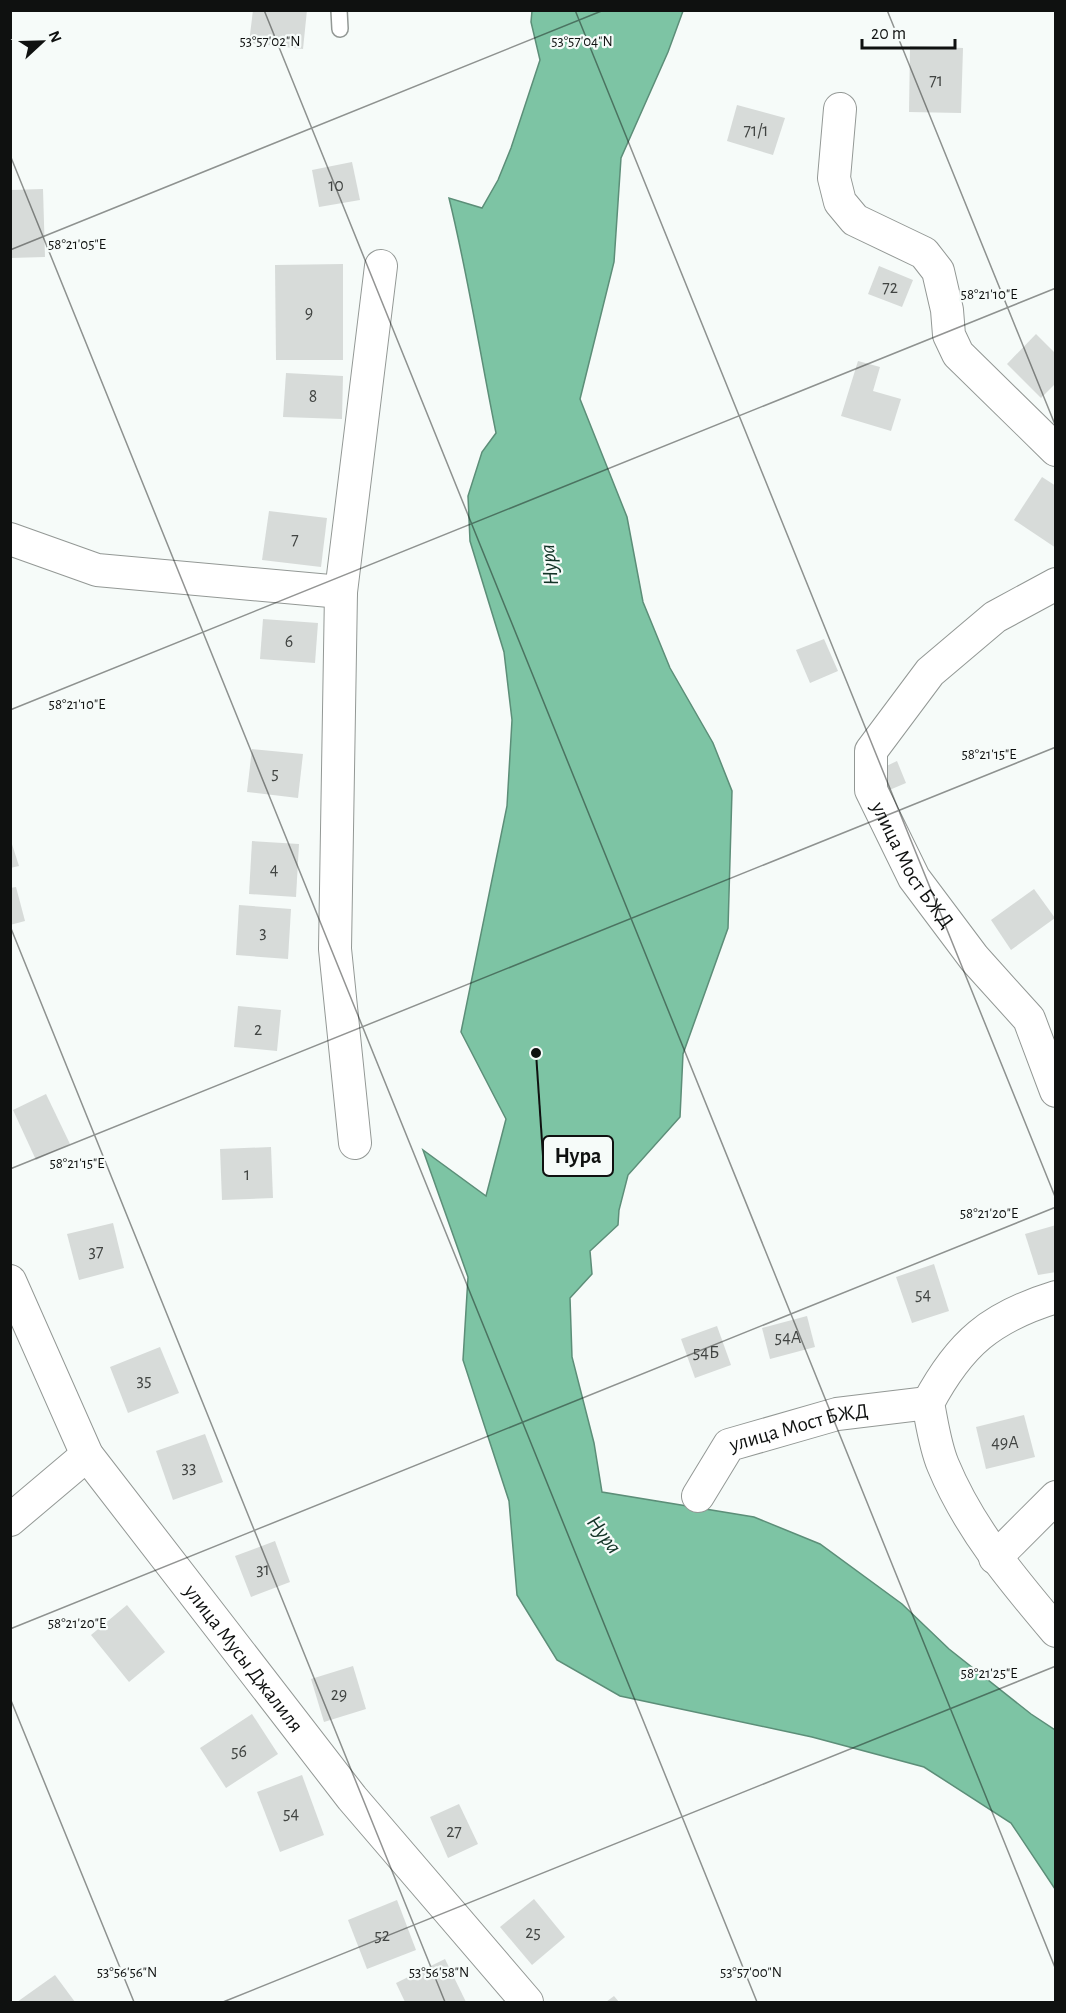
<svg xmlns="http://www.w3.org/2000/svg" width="1066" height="2013" font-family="'Alegreya Sans',sans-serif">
	<rect width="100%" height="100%" fill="#f6fbf9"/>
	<path fill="#7dc4a4" stroke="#5c8e78" stroke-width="1.5" d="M532,11H683L668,52L621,158L614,262L580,399L627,517L643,602L670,668L713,743L732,791L728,928L683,1054L680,1117L628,1175L619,1210L618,1225L590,1251L592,1274L570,1298L572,1357L594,1443L602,1492L754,1517L820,1544L902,1604L949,1649L1031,1714L1055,1730V1889L1011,1823L924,1767L812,1737L620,1696L557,1660L517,1595L509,1501L463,1360L468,1277L423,1150L486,1196L506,1119L461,1032L507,806L512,720L504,652L470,541L468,496L482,452L496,433C480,354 468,275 449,198L482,208L498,180L511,148L540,60L531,22Z"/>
	<g fill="#d7dbd9">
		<polygon points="253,10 307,10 303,49 249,43"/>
		<polygon points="910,46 963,48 961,113 909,112"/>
		<polygon points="737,105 785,118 773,155 727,141"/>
		<polygon points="352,162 360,200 319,207 312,170"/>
		<polygon points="43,189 45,257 10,258 10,190"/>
		<polygon points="343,264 343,360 276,360 275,265"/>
		<polygon points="879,266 913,280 902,307 868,294"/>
		<polygon points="1036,334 1056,354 1056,383 1041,398 1007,364"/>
		<polygon points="858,361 880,367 873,391 901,399 891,431 841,416"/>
		<polygon points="286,373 343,376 342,419 283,417"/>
		<polygon points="1042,477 1056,486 1056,548 1014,520"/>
		<polygon points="269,511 327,518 321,567 262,560"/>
		<polygon points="263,619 318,623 315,663 260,659"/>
		<polygon points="824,639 838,671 810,683 796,650"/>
		<polygon points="252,749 303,754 298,798 247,792"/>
		<polygon points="897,761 906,783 887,791 878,770"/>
		<polygon points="10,838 19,866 10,868"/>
		<polygon points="252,841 299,844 296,897 249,894"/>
		<polygon points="16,887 25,921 10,925 10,888"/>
		<polygon points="1034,889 1055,918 1011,950 991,920"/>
		<polygon points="239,905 291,909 288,959 236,955"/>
		<polygon points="238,1006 281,1010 277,1051 234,1047"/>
		<polygon points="46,1094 70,1144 36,1160 13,1110"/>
		<polygon points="271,1147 273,1198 222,1200 220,1149"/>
		<polygon points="113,1223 124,1268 79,1280 67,1234"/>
		<polygon points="1056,1225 1056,1272 1038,1275 1025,1234"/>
		<polygon points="934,1264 949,1311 912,1323 896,1277"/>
		<polygon points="807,1316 815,1347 770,1359 762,1328"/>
		<polygon points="717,1326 731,1365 695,1378 681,1339"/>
		<polygon points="160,1347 179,1393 128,1413 110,1367"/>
		<polygon points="1024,1415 1035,1457 986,1469 976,1427"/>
		<polygon points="205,1434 223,1482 173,1500 156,1451"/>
		<polygon points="275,1541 290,1582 251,1597 235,1556"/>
		<polygon points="127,1605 165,1652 129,1682 91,1635"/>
		<polygon points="353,1666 366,1709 324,1722 311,1679"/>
		<polygon points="252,1714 278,1754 226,1788 200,1748"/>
		<polygon points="302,1775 324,1835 280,1852 257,1792"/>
		<polygon points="459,1804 478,1844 448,1858 430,1817"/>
		<polygon points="534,1899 565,1937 532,1965 500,1927"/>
		<polygon points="397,1900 416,1950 367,1969 348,1920"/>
		<polygon points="445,1959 466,2002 405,2002 396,1983"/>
		<polygon points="55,1975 75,2002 17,2002"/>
		<polygon points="614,1996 619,2002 606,2002"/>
	</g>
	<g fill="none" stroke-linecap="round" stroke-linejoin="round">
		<g stroke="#939895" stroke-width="18">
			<polyline id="service" points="339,10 340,29"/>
		</g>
		<g stroke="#939895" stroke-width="34">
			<g id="minor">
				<polyline points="840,109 834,178 840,202 855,220 924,253 938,271 947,310 949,335 958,354 1056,450"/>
				<polyline points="10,539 97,570 341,592"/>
				<path id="s1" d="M1056,584L995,617L930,672L871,751V790L914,878L974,958L1029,1019L1056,1091"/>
				<polyline points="355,1143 335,949 341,592 381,266"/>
				<path id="s2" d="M10,1281L87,1455L352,1798L527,2002"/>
				<path d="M1056,1297C991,1317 960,1343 928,1403C932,1423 935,1446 943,1465C969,1528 1012,1579 1056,1631"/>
				<path id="s3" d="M698,1496L729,1445L837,1414L928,1403"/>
				<polyline points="10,1520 87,1455"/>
				<polyline points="995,1558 1056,1497"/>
			</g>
		</g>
		<use href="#service" stroke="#fff" stroke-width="15"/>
		<use href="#minor" stroke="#fff" stroke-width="32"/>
	</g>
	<path fill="none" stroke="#0f1110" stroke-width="1.5" stroke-opacity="0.45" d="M264,10L1056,1970M575,10L1056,1199M887,10L1056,427M10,155L757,2002M10,250L604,10M10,710L1056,288M10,926L445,2002M10,1169L1056,747M10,1629L1056,1207M10,1698L134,2002M223,2002L1056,1666"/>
	<g text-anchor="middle" stroke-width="4.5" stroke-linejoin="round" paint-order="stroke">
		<g font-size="18" fill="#414442">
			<text x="936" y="86">71</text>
			<text x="756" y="136">71/1</text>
			<text x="336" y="191">10</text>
			<text x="890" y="293">72</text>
			<text x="309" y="318">9</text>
			<text x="313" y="402">8</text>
			<text x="295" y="545">7</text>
			<text x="289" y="647">6</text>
			<text x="275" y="779">5</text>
			<text x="274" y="875">4</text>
			<text x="263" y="938">3</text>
			<text x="258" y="1035">2</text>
			<text x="247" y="1180">1</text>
			<text x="96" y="1257">37</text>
			<text x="923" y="1300">54</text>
			<text x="788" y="1343">54А</text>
			<text x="706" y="1358">54Б</text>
			<text x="144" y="1386">35</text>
			<text x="1005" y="1448">49А</text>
			<text x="189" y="1473">33</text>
			<text x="263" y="1575">31</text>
			<text x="339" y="1700">29</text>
			<text x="239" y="1757">56</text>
			<text x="291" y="1819">54</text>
			<text x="454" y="1837">27</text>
			<text x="533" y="1938">25</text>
			<text x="382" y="1941">52</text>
		</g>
		<g font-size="21" fill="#0f1110" stroke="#f6fbf9">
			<text dy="7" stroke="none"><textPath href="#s1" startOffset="378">улица Мост БЖД</textPath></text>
			<text dy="7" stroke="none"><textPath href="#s3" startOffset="132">улица Мост БЖД</textPath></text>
			<text dy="7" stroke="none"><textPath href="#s2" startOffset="447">улица Мусы Джалиля</textPath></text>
		</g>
		<g font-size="22" font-style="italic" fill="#123326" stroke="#f6fbf9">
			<text transform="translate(548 565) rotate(-96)" y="8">Нура</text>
			<text transform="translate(605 1534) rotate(53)" y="8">Нура</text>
		</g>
	</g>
	<g font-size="15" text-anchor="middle" fill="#0f1110" stroke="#f6fbf9" stroke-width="4.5" stroke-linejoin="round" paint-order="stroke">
		<text x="270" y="46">53°57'02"N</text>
		<text x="582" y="46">53°57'04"N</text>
		<text x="77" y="249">58°21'05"E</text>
		<text x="989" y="299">58°21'10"E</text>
		<text x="77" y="709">58°21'10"E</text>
		<text x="989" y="759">58°21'15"E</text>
		<text x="77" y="1168">58°21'15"E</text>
		<text x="989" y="1218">58°21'20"E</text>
		<text x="77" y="1628">58°21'20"E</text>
		<text x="989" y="1678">58°21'25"E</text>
		<text x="127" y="1977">53°56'56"N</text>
		<text x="439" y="1977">53°56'58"N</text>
		<text x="751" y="1977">53°57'00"N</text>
	</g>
	<path fill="none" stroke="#0f1110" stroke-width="2" d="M536 1053L543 1156"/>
	<circle fill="#0f1110" stroke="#f6fbf9" stroke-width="2" cx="536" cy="1053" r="6"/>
	<rect fill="#f6fbf9" stroke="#0f1110" stroke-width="2" x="543" y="1136" width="70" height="40" rx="6"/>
	<g font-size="22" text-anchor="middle" font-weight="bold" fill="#0f1110">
		<text x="578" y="1163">Нура</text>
	</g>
	<rect width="1066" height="2013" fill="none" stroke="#0f1110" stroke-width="24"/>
	<g transform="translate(42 42) rotate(68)" stroke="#f6fbf9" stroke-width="4.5" paint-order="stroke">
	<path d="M0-4.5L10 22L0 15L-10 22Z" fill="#0f1110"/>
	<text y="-9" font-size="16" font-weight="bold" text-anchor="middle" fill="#0f1110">N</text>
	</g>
	<path d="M862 39v9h93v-9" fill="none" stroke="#0f1110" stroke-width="3"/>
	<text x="871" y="39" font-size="18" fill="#0f1110" stroke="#f6fbf9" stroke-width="4.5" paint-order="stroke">20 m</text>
</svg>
